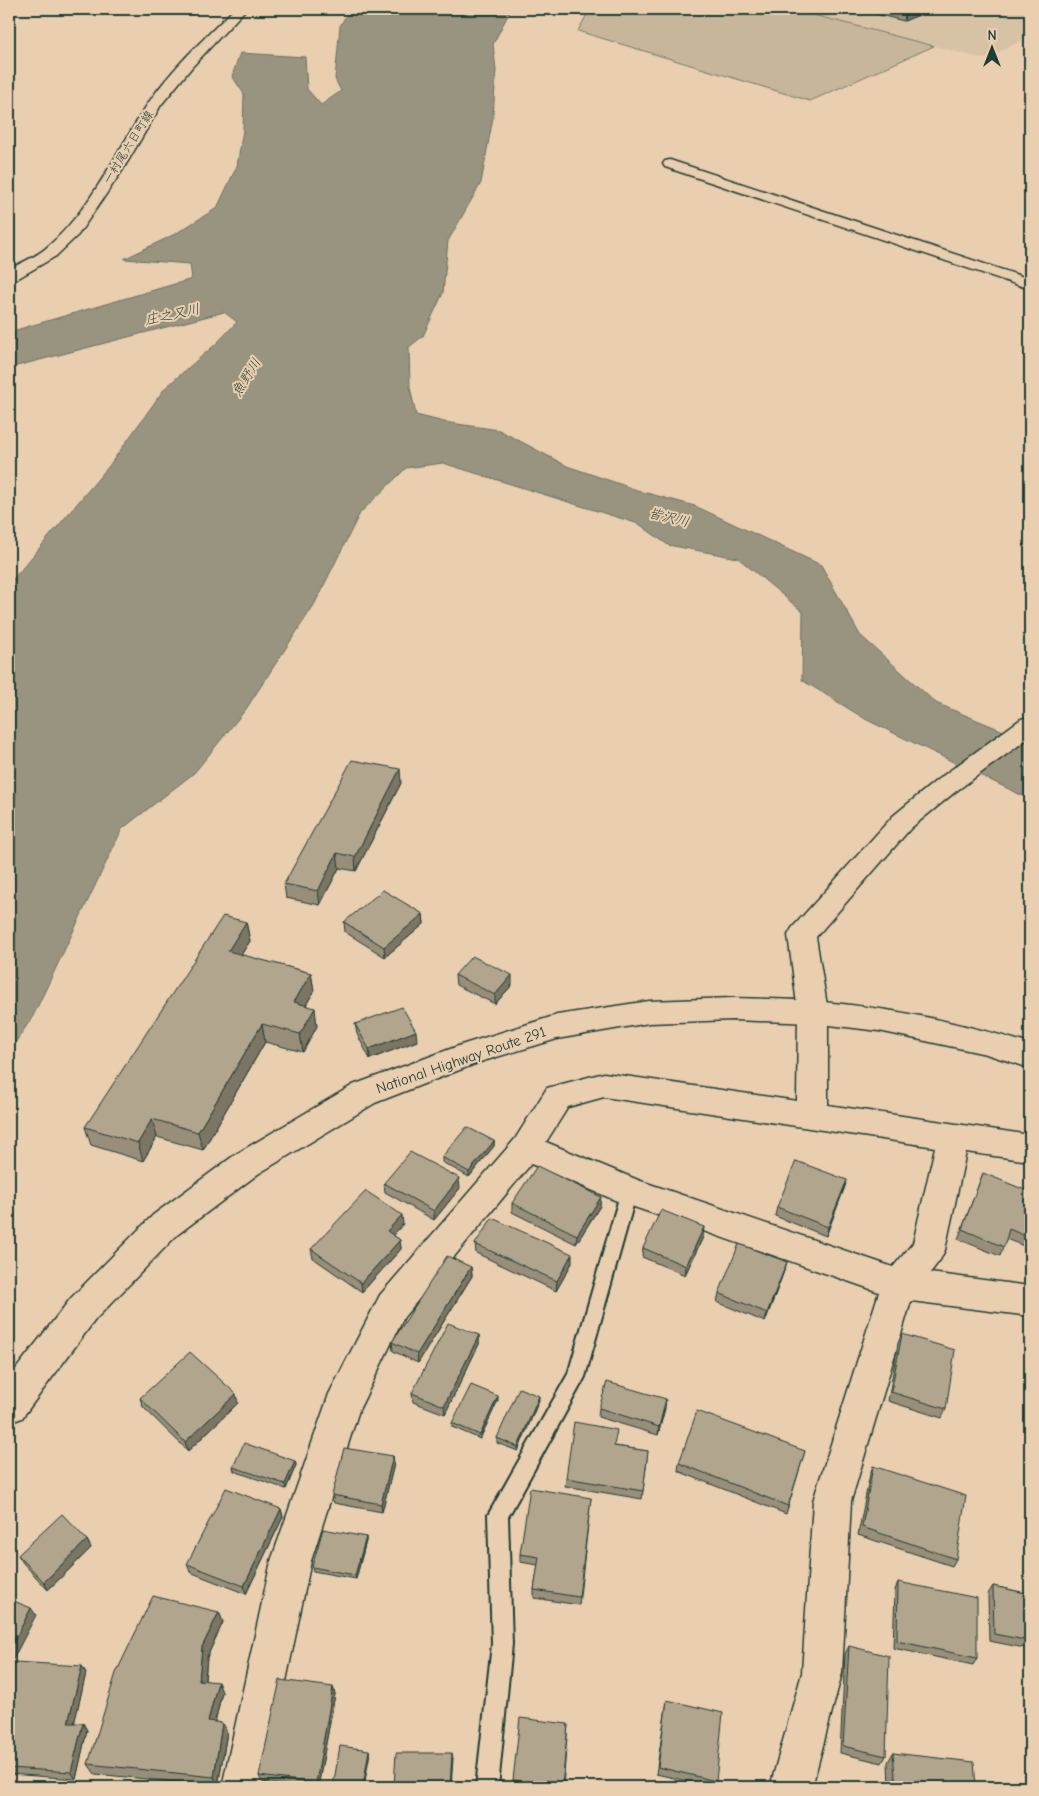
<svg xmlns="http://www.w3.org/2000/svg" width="1039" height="1796" font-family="'Comic Neue','Klee One',sans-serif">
	<rect width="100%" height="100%" fill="#e9ceb0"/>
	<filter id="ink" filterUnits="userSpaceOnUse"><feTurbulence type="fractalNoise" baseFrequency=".02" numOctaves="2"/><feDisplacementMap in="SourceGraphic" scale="10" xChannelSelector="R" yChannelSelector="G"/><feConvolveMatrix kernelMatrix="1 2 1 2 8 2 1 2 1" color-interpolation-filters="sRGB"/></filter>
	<g filter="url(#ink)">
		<polygon fill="#d8c2a6" points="790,9 1030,9 1030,37 984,59"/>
		<polygon fill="#c8b69b" stroke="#747a68" points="590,9 790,9 934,46 810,101 578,31"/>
		<polygon fill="#99947f" stroke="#687161" points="350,9 511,9 493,44 496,70 493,117 481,183 448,241 443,293 423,336 409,347 410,387 416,415 444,422 499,430 567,466 643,492 695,506 821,565 860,635 936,703 1030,742 1030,795 1023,796 867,720 802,680 803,612 738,558 668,545 639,524 443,463 406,468 360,513 314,605 246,709 194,773 122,829 33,1016 9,1052 9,584 109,466 165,388 217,343 237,322 224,312 9,368 9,332 192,279 190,264 124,259 175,234 217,208 237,166 243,130 244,94 232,76 240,53 305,57 307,89 321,105 341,91 335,79 340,26"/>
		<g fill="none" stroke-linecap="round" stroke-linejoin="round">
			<g stroke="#1f3d34" stroke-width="4">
				<polygon id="lane" points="629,1184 635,1186 637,1191 585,1377 508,1517 512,1644 498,1787 476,1787 492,1644 488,1515 568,1374 621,1191 623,1186"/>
			</g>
			<g stroke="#1f3d34" stroke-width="3">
				<g id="street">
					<polygon points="670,160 1030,279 1030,289 665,167 663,164 665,161"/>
					<path d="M1030,717V737L955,792L911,828L816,937L828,1012V1105L1030,1135V1161L966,1152L945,1250L940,1260L930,1273L1030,1286V1316L911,1301L851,1501L842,1673L812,1787H770L802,1673L813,1501L879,1292L617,1201L531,1164L404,1317L359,1410L311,1561L264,1787H222L271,1561L329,1394L380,1295L515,1139L547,1088L604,1073L797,1101L798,1012L788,935L792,928L893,816L937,780L1021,719ZM604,1097L935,1147L913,1243L893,1267L638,1180L546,1142L568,1107Z"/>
				</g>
			</g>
			<g stroke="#1f3d34" stroke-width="3">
				<path id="secondary" d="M234,9H246L192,67L161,105L122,171L78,235L56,256L15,280L9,281V269C21,263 35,257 45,249C90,212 117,150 149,102C172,68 205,38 234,9Z"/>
			</g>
			<g stroke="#1f3d34" stroke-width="3">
				<path id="highway" d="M733,998C760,999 787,999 813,1001C886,1007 960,1022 1030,1044V1068L986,1054L879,1031L813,1023L733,1020L649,1023L557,1039L480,1062L375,1103L258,1174L177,1235L95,1320L22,1418L9,1423V1378L71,1298L153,1215L236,1154L353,1085L461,1045L557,1015L649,1001Z"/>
			</g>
			<use href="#lane" fill="#e9ceb0" fill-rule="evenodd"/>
			<use href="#street" fill="#e9ceb0" fill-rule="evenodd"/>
			<use href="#secondary" fill="#e9ceb0" fill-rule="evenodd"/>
			<use href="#highway" fill="#e9ceb0" fill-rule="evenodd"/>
		</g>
		<g fill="#998e79" stroke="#1f3d34">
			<polygon points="864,9 927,9 926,12 904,21 864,11"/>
			<polygon points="946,9 966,9 959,12"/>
			<polygon points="401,783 356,871 339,868 320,905 286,898 284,884"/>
			<polygon points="423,914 424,924 385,957 345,932 344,922"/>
			<polygon points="246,922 250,941 241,955 311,973 314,991 306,1005 317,1026 303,1052 265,1042 203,1150 157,1137 143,1161 91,1145 85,1127"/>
			<polygon points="455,975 512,985 495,1004 456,985"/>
			<polygon points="355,1024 417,1041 370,1059 357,1034"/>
			<polygon points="494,1141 494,1146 469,1177 442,1162 442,1157"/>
			<polygon points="983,1173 1028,1237 1024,1246 1006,1239 1000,1256 958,1239"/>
			<polygon points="847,1180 844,1189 826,1236 775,1216 777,1207"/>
			<polygon points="384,1183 460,1188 434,1220 385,1192"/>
			<polygon points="512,1203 600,1206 576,1244 512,1212"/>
			<polygon points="403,1224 393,1235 400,1240 401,1249 362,1292 313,1258 311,1249"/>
			<polygon points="703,1237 685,1275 642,1257 643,1248"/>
			<polygon points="475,1244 572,1263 556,1291 476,1253"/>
			<polygon points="787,1262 784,1271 765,1322 717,1302 719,1293"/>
			<polygon points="471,1267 472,1276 418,1363 393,1351 392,1342"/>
			<polygon points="902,1334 946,1409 942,1418 888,1401 898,1343"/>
			<polygon points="479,1335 479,1344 445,1414 413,1402 412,1393"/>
			<polygon points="140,1398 238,1403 188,1451 143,1407"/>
			<polygon points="498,1400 480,1439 452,1427 452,1423"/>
			<polygon points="539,1400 518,1451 497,1443 497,1438"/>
			<polygon points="599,1408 665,1408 658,1435 598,1417"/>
			<polygon points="615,1446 648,1451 642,1499 565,1486 566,1478"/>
			<polygon points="805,1451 786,1514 678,1471 679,1463"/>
			<polygon points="393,1456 394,1464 382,1512 334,1503 332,1495"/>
			<polygon points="295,1461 296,1465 286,1489 234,1471 233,1467"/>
			<polygon points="873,1466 956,1559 952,1566 858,1535 870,1474"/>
			<polygon points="591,1498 579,1605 534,1598 534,1590 538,1565 520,1562 520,1554"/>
			<polygon points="281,1509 283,1517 246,1594 190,1572 187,1564"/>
			<polygon points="366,1537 366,1541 356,1579 313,1571 312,1567"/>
			<polygon points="87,1540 91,1548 48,1590 23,1563 18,1555"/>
			<polygon points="898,1582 977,1658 973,1665 893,1648 895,1590"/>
			<polygon points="993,1586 1030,1594 1030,1649 989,1641 988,1594"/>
			<polygon points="219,1612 223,1622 207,1657 205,1681 222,1692 215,1722 227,1732 218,1786 95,1774 88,1764"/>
			<polygon points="849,1646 886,1756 882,1763 840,1753 845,1654"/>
			<polygon points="82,1666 86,1673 74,1723 87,1730 76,1779 9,1774 9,1684"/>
			<polygon points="333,1687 335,1694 318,1787 302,1787 262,1782 259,1776"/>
			<polygon points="667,1700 716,1781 714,1787 656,1774"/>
			<polygon points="568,1724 563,1787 521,1787 513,1786 513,1780"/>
			<polygon points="893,1753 976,1787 889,1787 888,1762"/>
		</g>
		<g fill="#7d7463" stroke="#1f3d34">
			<polygon points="919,9 927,9 926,12 904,21 905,14"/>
			<polygon points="960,9 966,9 959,12"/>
			<polygon points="400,769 401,783 356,871 355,857"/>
			<polygon points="337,853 339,868 320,905 318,891"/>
			<polygon points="423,914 424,924 385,957 384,947"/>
			<polygon points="246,922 250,941 231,970 228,951"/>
			<polygon points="311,973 314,991 297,1021 294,1002"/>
			<polygon points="512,975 512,985 495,1004 495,995"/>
			<polygon points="315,1008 317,1026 303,1052 300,1034"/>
			<polygon points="262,1024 265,1042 203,1150 198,1132"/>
			<polygon points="416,1031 417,1041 370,1059 369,1049"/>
			<polygon points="152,1119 157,1137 143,1161 138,1143"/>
			<polygon points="494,1141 494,1146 469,1177 469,1172"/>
			<polygon points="459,1178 460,1188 434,1220 434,1211"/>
			<polygon points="847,1180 844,1189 826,1236 828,1227"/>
			<polygon points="601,1197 600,1206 576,1244 577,1235"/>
			<polygon points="402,1215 403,1224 388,1241 387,1231"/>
			<polygon points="704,1227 703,1237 685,1275 686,1266"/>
			<polygon points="400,1240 401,1249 362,1292 361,1283"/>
			<polygon points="572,1254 572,1263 556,1291 557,1281"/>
			<polygon points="787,1262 784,1271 765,1322 767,1313"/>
			<polygon points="471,1267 472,1276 418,1363 417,1354"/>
			<polygon points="479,1335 479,1344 445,1414 444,1406"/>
			<polygon points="236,1394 238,1403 188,1451 185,1442"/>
			<polygon points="498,1396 498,1400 480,1439 480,1435"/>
			<polygon points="539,1396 539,1400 518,1451 518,1447"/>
			<polygon points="666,1399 665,1408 658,1435 659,1427"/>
			<polygon points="393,1456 394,1464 382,1512 381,1504"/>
			<polygon points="295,1461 296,1465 286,1489 285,1484"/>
			<polygon points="281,1509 283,1517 246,1594 244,1586"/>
			<polygon points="366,1537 366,1541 356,1579 355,1575"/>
			<polygon points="87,1540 91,1548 48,1590 44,1582"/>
			<polygon points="31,1608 36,1615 9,1667 9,1651"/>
			<polygon points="219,1612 223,1622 207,1657 204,1690 199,1680 202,1647"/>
			<polygon points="82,1666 86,1673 73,1729 68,1723"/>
			<polygon points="218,1682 222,1692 213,1731 208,1721"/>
			<polygon points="333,1687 335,1694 318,1787 317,1787 316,1783"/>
			<polygon points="83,1723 87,1730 76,1779 71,1772"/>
			<polygon points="222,1723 227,1732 218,1786 214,1777"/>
			<polygon points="369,1750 370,1753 364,1787 363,1787"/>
			<polygon points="452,1753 453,1759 451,1787 450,1787"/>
		</g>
		<g fill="#b2a58d" stroke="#1f3d34">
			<polygon points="884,9 919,9 905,14"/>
			<polygon points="352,760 400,769 355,857 337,853 318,891 284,884"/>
			<polygon points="383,890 423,914 384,947 344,922"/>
			<polygon points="223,916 246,922 228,951 311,973 294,1002 315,1008 300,1034 262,1024 198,1132 152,1119 138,1143 85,1127"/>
			<polygon points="472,956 512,975 495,995 455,975"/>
			<polygon points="402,1007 416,1031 369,1049 355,1024"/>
			<polygon points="467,1127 494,1141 469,1172 442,1157"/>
			<polygon points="410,1152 459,1178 434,1211 384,1183"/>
			<polygon points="796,1161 847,1180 828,1227 777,1207"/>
			<polygon points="537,1166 601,1197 577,1235 512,1203"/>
			<polygon points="983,1173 1030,1192 1030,1231 1028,1237 1009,1229 1004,1247 962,1229"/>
			<polygon points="366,1191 402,1215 387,1231 400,1240 361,1283 311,1249"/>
			<polygon points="661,1210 704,1227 686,1266 643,1248"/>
			<polygon points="492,1218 572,1254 557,1281 475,1244"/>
			<polygon points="739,1244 787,1262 767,1313 719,1293"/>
			<polygon points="447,1256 471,1267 417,1354 392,1342"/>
			<polygon points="448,1323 479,1335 444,1406 412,1393"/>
			<polygon points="902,1334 955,1350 946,1409 891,1392"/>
			<polygon points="190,1352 236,1394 185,1442 140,1398"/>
			<polygon points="607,1382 666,1399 659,1427 599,1408"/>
			<polygon points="471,1385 498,1396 480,1435 452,1423"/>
			<polygon points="519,1388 539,1396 518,1447 497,1438"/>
			<polygon points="697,1411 805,1451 788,1506 679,1463"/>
			<polygon points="574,1422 617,1430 614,1446 648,1451 643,1491 566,1478"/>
			<polygon points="244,1443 295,1461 285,1484 233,1467"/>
			<polygon points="344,1448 393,1456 381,1504 332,1495"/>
			<polygon points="873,1466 966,1496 956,1559 862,1527"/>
			<polygon points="226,1488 281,1509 244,1586 187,1564"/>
			<polygon points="530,1488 591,1498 579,1597 534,1590 539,1557 520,1554"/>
			<polygon points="62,1514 87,1540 44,1582 18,1555"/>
			<polygon points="323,1529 366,1537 355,1575 312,1567"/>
			<polygon points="898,1582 977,1598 977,1658 897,1641"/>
			<polygon points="993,1586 1030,1594 1030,1641 994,1634"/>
			<polygon points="153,1596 219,1612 202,1647 199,1680 218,1682 208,1721 222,1723 214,1777 88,1764 116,1673"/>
			<polygon points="9,1599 31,1608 9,1651"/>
			<polygon points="849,1646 889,1656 886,1756 843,1746"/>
			<polygon points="15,1662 82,1666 68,1723 83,1723 71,1772 9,1768 9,1684"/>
			<polygon points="280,1680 333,1687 316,1783 259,1776"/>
			<polygon points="667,1700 723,1713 716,1781 658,1767"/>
			<polygon points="520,1718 568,1724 562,1787 513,1780"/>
			<polygon points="340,1746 369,1750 363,1787 333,1787"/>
			<polygon points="396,1753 452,1753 450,1787 394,1787"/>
			<polygon points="893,1753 974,1762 976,1787 896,1787"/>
		</g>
	</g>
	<g text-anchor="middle" stroke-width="4" stroke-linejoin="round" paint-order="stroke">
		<g font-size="12" fill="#1f3d34" stroke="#e9ceb0">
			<text transform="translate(128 147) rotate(-58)" y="4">一村尾六日町線</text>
		</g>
		<g font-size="14" font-style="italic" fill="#2b463c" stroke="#e9ceb0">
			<text transform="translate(172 314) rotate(-12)" y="5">庄之又川</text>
			<text transform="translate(246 377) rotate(-58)" y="5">魚野川</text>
			<text transform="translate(669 517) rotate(14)" y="5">皆沢川</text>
		</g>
		<g font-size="15" fill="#1f3d34" stroke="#e9ceb0">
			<text transform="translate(461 1060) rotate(-19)" y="5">National Highway Route 291</text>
		</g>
	</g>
	<rect width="1039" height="1796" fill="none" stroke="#e9ceb0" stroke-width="30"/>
	<rect x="15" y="15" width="1009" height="1766" fill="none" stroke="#1f3d34" stroke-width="2" filter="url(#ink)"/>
	<g transform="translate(992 48)" stroke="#e9ceb0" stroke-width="4" paint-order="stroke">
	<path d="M0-4L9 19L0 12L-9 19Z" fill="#1f3d34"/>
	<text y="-8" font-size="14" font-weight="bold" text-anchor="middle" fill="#1f3d34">N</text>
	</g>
</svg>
